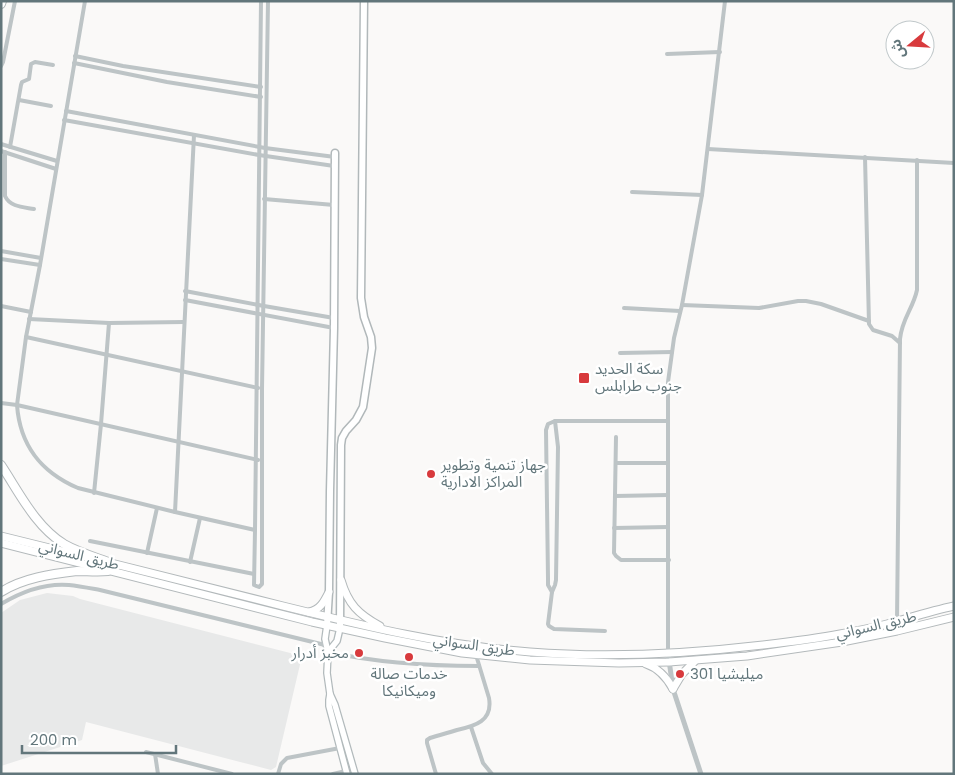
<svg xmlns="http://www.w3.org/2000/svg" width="955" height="775" font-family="Poppins,'Noto Sans Arabic',sans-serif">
	<rect width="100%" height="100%" fill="#faf9f8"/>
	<polygon fill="#e8e9e9" points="47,593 73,596 80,599 302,656 276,767 271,770 86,722 82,740 1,766 1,613 20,600"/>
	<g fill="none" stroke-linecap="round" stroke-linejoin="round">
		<g stroke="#b2babc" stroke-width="8">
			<g id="secondary">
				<polyline points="327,625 325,639 328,652 327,673 330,694 335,705 355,774"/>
				<polyline points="328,652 337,641 340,628"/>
				<polyline points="330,694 329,700 329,706 347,774"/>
			</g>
		</g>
		<g stroke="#b1b8ba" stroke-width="9">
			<g id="primary">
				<polyline points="327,625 329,592 330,491 334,328 335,153"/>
				<polyline points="340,628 341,445 342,438 346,431 356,420 363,407 372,348 371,337 364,317 361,298 364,1"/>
			</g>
		</g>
		<g stroke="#b3b9bb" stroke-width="9">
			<g id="trunk">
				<polyline points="1,536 86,557"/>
				<polyline points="1,543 312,622 385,638 462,653 530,660 619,663 669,662 747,656 842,642 897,631 954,617"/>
				<path d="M107,562C165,576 224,591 283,606C364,626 446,646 530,652C607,658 686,654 763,645C789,642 815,639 840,634C856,631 872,628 887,624C909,618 931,611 954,606"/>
				<path d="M341,580C348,604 358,614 380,626"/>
				<path d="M309,612C320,610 324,602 329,592"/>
				<path d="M646,664C658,668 667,678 673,689"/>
				<polyline points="673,689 682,674 695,661"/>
			</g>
		</g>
		<g stroke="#b3b9bb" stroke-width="10">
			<g id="motorway">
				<polyline points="1,4 2,1"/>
				<path d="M1,465C19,492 35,526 64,544C78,552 95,557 111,563"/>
				<path d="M1,592C23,578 51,574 77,571C87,571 98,572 108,571"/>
			</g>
		</g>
		<g stroke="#bdc4c6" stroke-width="4">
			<path d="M85,1L40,265L26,337L17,405C20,446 41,472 78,488L175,512L255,530"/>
			<polyline points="261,1 255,530 254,585 259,587 262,584 262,389 268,1"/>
			<polyline points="667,54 720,52"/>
			<polyline points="75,56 123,66 261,87"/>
			<polyline points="74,63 167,82 261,97"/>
			<polyline points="1,66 3,62 15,1"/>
			<polyline points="19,100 51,106"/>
			<polyline points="66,111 265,148 335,157"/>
			<polyline points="64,120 259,155 334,166"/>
			<polyline points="1,144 57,161"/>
			<polyline points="10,147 21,85 22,82 29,79 31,64 35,62 53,65"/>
			<polyline points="708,149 954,163"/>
			<polyline points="1,151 56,169"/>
			<path d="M5,152V196C10,207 23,207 34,209"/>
			<polyline points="865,157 869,324 873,330 892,336 900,343"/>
			<polyline points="632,192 702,195"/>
			<polyline points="264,199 334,205"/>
			<polyline points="1,251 41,258"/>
			<polyline points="1,259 40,265"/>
			<polyline points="185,291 264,306 334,318"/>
			<polyline points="185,300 334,328"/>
			<polyline points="682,305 759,308 798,301 806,301 821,304 869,321"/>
			<polyline points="1,306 31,312"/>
			<polyline points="624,308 680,311"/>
			<polyline points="29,319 109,323 184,322"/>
			<polyline points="26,337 258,388"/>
			<polyline points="620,353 672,352"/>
			<polyline points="1,403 17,405 258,460"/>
			<polyline points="555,421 558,447 556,580 555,585 552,592 548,624 549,626 554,629 605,631"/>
			<polyline points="616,437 614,553 616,556 621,560 669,560"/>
			<polyline points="616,463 668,463"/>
			<polyline points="94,493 101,424 109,323"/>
			<polyline points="615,496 668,495"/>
			<polyline points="175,512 194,135"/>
			<polyline points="614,528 668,527"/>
			<polyline points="90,541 254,574"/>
			<polyline points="147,553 157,508"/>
			<polyline points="190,562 200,518"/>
			<polyline points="552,592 548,585 548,579 546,430 548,424 555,421 668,421"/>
			<path d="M1,604C21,592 45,583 69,585C79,586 89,588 100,590L325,645"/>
			<path d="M897,621L900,339C902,318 913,309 917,290V160"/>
			<path d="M328,652C378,663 428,666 479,666"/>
			<polyline points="668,653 668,382 674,338 682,305 702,195 725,1"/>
			<polyline points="471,727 483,763 492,774"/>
			<polyline points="146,752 232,774"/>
			<polyline points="155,754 158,774"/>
			<polyline points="278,774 281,764 287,758 340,748"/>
			<polyline points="333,774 346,771"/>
			<path d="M436,774L427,743V740L430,738C439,735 448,733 457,730C475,726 493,721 489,698L476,655"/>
		</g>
		<polyline stroke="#bdc4c6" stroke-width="5" points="668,653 673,689 701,774"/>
		<use href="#secondary" stroke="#fff" stroke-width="5.5"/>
		<use href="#primary" stroke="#fff" stroke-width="6"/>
		<use href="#trunk" stroke="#fff" stroke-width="7"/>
		<use href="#motorway" stroke="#fff" stroke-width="8"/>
	</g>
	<g fill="#d83a3d" stroke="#fff" stroke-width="2">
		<rect x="578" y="372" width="12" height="12" rx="2.5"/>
		<circle cx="431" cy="474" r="5"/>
		<circle cx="359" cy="653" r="5"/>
		<circle cx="409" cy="657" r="5"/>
		<circle cx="680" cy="674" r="5"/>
	</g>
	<g text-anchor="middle" stroke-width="5" stroke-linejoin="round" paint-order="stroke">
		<g font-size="15" fill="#62767b" stroke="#fff" text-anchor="start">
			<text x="595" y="374">سكة الحديد<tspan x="595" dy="17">جنوب طرابلس</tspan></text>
			<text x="441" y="470">جهاز تنمية وتطوير<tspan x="441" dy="17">المراكز الادارية</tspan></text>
			<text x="349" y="658" text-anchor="end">مخبز أدرار</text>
			<text x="409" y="679" text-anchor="middle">خدمات صالة<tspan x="409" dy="17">وميكانيكا</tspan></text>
			<text x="690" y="679">ميليشيا 301</text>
		</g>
		<g font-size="15" fill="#62767b" stroke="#fff">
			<text transform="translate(79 555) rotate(14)" y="5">طريق السواني</text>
			<text transform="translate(876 625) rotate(-13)" y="5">طريق السواني</text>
			<text transform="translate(474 645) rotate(8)" y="5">طريق السواني</text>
		</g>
	</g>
	<rect width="955" height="775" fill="none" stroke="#62767b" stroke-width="5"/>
	<g transform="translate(910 45) rotate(252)"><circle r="24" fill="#ffffff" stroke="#c0c8ca"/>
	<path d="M0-4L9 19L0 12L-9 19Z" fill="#d83a3d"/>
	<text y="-8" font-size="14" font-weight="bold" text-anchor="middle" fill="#62767b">ش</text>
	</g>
	<path d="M22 745v8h154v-8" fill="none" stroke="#62767b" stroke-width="2.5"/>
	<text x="30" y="745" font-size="15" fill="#62767b" stroke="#ffffff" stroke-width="4" paint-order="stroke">200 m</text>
</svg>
